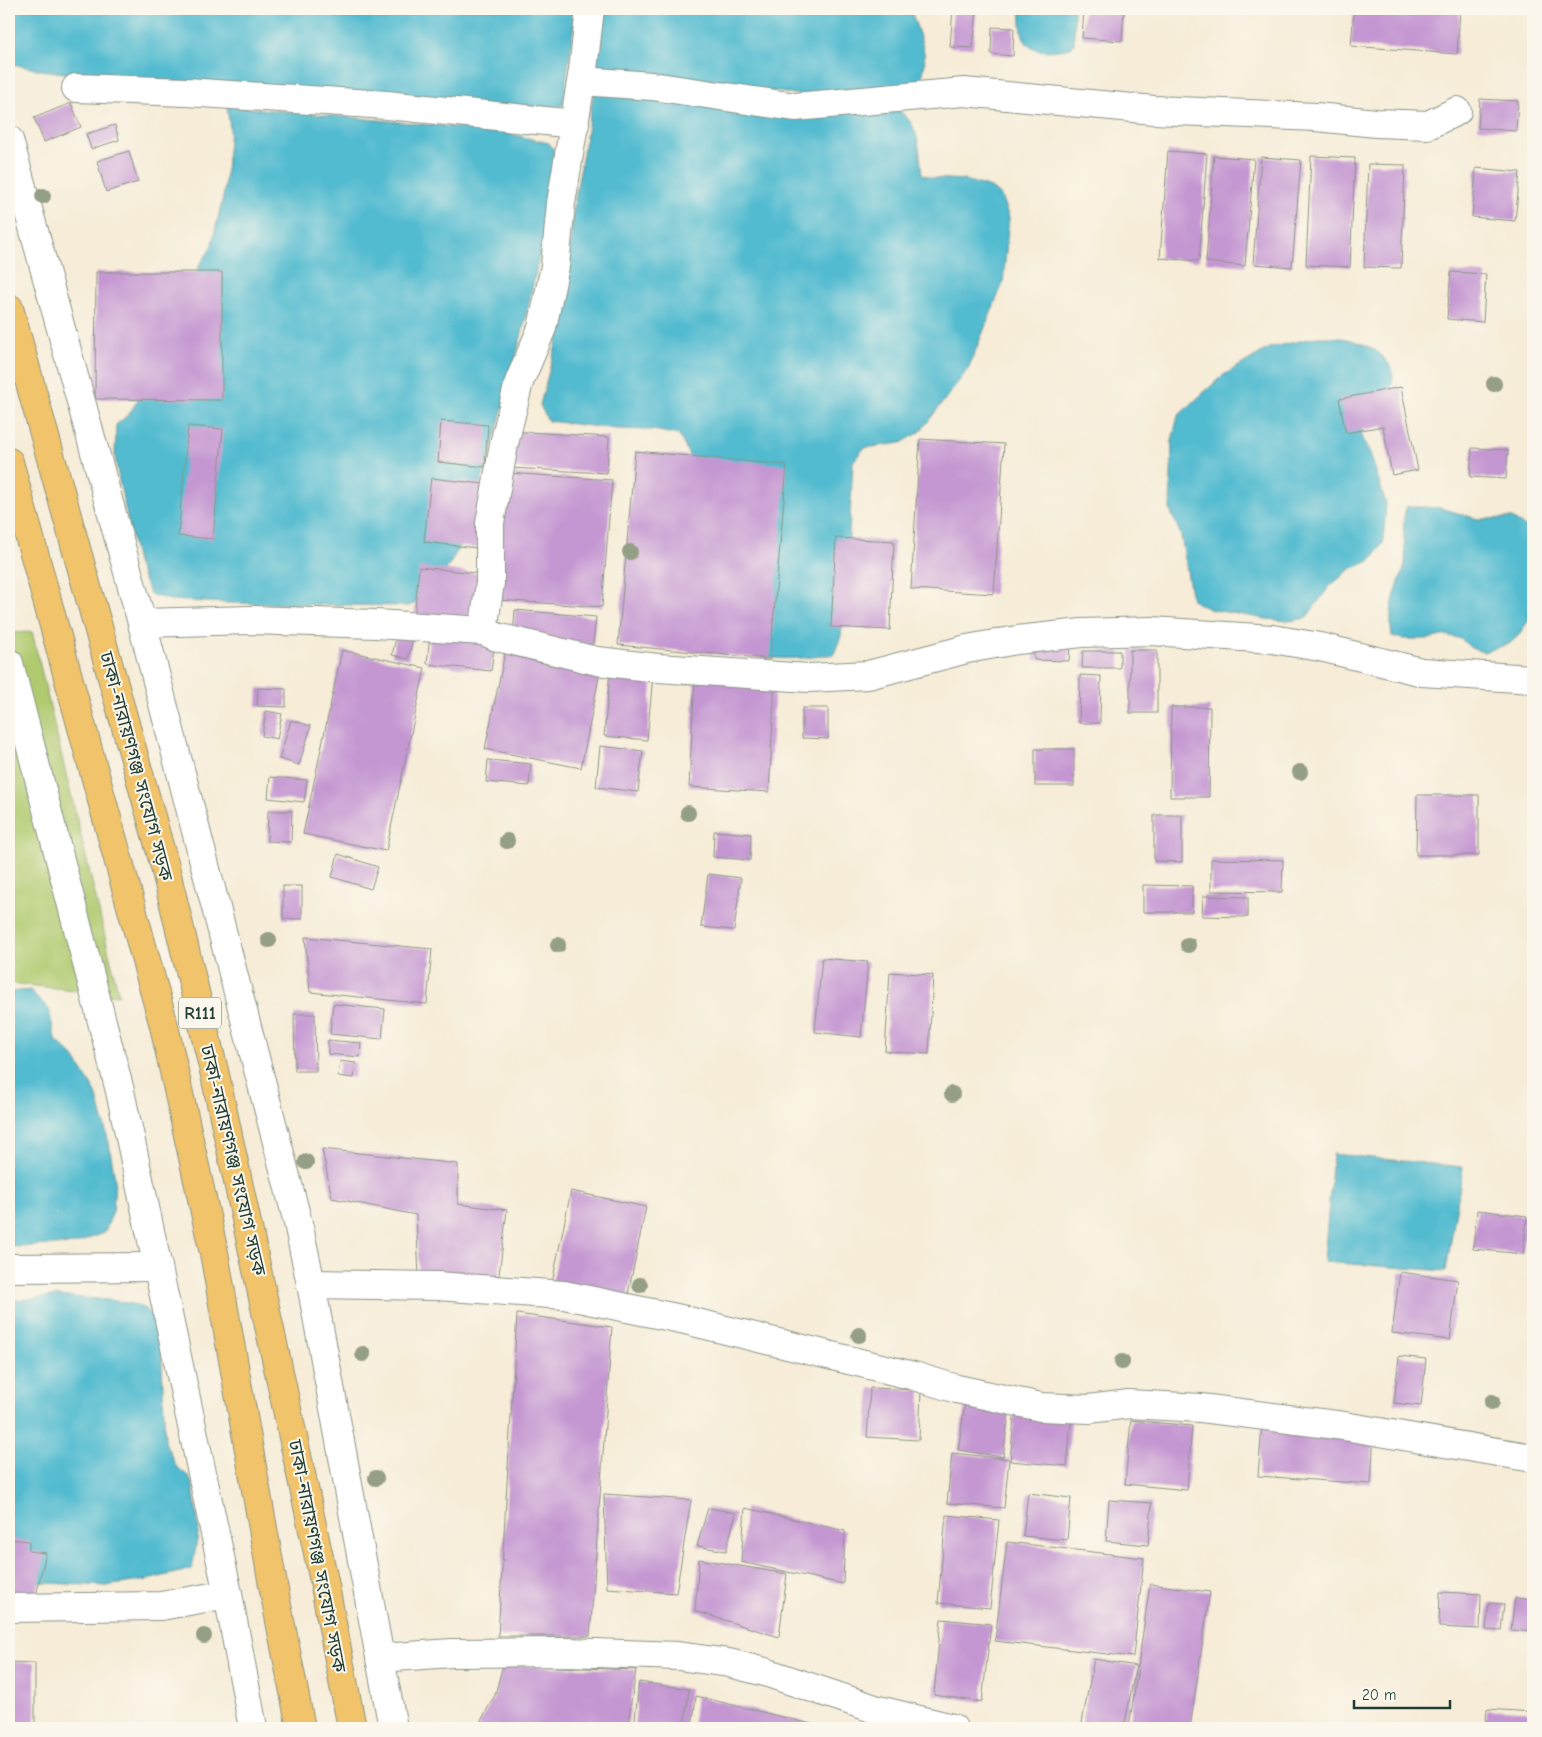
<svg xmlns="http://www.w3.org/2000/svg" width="1542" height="1737" font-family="'Comic Neue','Noto Sans Bengali',sans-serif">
	<rect width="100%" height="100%" fill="#fbf7ec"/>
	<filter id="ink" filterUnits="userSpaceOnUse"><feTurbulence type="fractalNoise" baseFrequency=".02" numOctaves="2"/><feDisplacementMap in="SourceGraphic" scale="10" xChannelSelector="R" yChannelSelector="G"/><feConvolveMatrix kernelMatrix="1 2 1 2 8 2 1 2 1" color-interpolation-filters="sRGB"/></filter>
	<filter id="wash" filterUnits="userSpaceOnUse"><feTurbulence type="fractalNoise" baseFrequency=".0096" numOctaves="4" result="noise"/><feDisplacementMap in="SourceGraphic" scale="20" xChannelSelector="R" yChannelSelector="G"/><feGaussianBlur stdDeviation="1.12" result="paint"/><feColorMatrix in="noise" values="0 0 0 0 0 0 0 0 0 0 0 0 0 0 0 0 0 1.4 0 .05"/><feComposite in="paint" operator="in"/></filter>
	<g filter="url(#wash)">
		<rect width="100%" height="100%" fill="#f6ecd7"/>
		<polygon fill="#b0ca70" stroke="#688452" points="32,632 119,995 9,983 9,633"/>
		<g fill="#53bbd0" stroke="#397c82">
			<polygon points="9,9 576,9 563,105 546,109 89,76 39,70 9,63"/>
			<path d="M598,9H911C918,37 935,60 916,88L830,98L593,71Z"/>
			<path d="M1021,9H1074V43L1071,48C1032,55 1019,51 1021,9Z"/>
			<path d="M594,91L899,111C920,124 919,151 922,174L932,178L965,180L991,188L1001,196L1009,218L1003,283L968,369L920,432L901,443L864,448L853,462L846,594L841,636L834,654C804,659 777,661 747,654L685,496L689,455L679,435L653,430L617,429L548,421L540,405L561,326L575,199Z"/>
			<polygon points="227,106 497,131 549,143 554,150 554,173 549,212 524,325 493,445 465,531 454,557 428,599 408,606 227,603 170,600 150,594 137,563 119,480 115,456 116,425 129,414 141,395 195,281 199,266 211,248 224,193 230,128"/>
			<path d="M1317,337C1324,337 1333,337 1340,338C1367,341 1408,363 1387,395C1381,404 1369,411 1361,418L1362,439L1370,453L1386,504L1383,543L1370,561L1350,569L1329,587L1306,618L1289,621L1266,619L1209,609L1192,600L1181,535L1170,510L1172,441L1178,416L1222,376L1269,348Z"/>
			<path d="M1407,506L1441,508L1478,519L1512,518L1533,532V613L1520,634L1509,644L1483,652L1471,648L1461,639L1446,635L1428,639H1402L1392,636C1389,617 1392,601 1399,582C1401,576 1404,570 1405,564C1407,543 1399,526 1407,506Z"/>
			<polygon points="30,990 49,1009 55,1039 74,1057 96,1093 109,1143 115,1180 113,1211 105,1232 76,1244 9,1247 9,992"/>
			<polygon points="1333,1154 1463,1167 1446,1271 1324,1262"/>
			<path d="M57,1296C78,1298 126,1299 143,1308C153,1314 157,1324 161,1334L165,1442L176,1466L189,1477L193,1486L199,1529L192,1569L147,1580L106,1586L9,1581V1301Z"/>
		</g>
		<g id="blocks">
			<g fill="#c497d2">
				<polygon points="953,9 977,9 973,48 950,47"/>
				<polygon points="1084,9 1124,9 1122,41 1082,38"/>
				<polygon points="1354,9 1460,9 1457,54 1351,46"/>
				<polygon points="992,27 1014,28 1013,56 991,54"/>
				<polygon points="1480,99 1518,101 1516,131 1478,128"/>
				<polygon points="71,103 81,127 44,142 34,118"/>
				<polygon points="115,125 119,140 91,149 86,134"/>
				<polygon points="129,151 138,182 106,192 97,161"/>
				<polygon points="1168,151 1207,154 1199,261 1160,258"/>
				<polygon points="1214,156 1254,159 1245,266 1206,262"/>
				<polygon points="1311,156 1355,158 1350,267 1306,265"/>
				<polygon points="1261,157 1301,160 1292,267 1253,264"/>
				<polygon points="1368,164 1405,165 1401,268 1364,267"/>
				<polygon points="1476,168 1520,172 1515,221 1472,217"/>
				<polygon points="96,272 222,272 222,400 95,399"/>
				<polygon points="1451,272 1486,274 1483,322 1447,319"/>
				<polygon points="1401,387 1418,470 1392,475 1383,426 1346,433 1339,399"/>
				<polygon points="441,421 488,425 485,467 438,462"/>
				<polygon points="188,426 223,429 213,539 178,536"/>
				<polygon points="511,431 609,437 607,473 509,468"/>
				<polygon points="920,439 1004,444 994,594 911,589"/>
				<polygon points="1472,448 1508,450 1506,479 1470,477"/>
				<polygon points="635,451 787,465 770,659 618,645"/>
				<polygon points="507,473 612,480 602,607 497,600"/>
				<polygon points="431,478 484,484 477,548 424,542"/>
				<polygon points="836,538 894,541 890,630 831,627"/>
				<polygon points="419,567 484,574 479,625 414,618"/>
				<polygon points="515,610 596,617 593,644 513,637"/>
				<polygon points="398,630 414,634 408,659 392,655"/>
				<polygon points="430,633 495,640 491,671 427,664"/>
				<polygon points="1034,647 1070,647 1069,661 1034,660"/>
				<polygon points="342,650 425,668 386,851 303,834"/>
				<rect x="1130" y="650" width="27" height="63"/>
				<polygon points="1083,651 1120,651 1120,668 1082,668"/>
				<polygon points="505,653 600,672 581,768 485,749"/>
				<polygon points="610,671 653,675 647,740 604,736"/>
				<polygon points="1080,675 1101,676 1100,723 1079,723"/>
				<polygon points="695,677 775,681 769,792 689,787"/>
				<polygon points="258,688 286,689 286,707 257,706"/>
				<polygon points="1171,707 1210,707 1209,797 1170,797"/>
				<polygon points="802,708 828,708 828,739 802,738"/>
				<polygon points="266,711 282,714 277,739 262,736"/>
				<polygon points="291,720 311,726 299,765 279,759"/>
				<polygon points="600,746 643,751 638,792 596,787"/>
				<rect x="1035" y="749" width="39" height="37"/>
				<polygon points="488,760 531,764 529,786 486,782"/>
				<polygon points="270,777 307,780 304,802 268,798"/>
				<polygon points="1417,795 1479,795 1479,855 1416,855"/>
				<polygon points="268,811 292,811 291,842 267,841"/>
				<polygon points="1154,815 1182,815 1182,862 1154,861"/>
				<polygon points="714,831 751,834 750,860 713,857"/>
				<polygon points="338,854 378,867 371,889 332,877"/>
				<polygon points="1211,859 1283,860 1282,892 1211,891"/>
				<polygon points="708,874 741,878 734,930 701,927"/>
				<polygon points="1143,885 1192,886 1192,912 1143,912"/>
				<rect x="283" y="886" width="19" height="33"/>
				<polygon points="1203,896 1248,897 1248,917 1202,916"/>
				<polygon points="305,937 432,949 427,1004 310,992"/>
				<polygon points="822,958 868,962 861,1037 815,1032"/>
				<polygon points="890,972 933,975 929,1054 885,1051"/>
				<polygon points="333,1004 385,1009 382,1039 330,1034"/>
				<polygon points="294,1014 315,1014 316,1071 295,1071"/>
				<polygon points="328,1040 361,1043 360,1057 328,1054"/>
				<polygon points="340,1061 356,1063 354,1078 338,1076"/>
				<polygon points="322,1149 458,1164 458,1204 507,1210 498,1283 419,1276 416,1215 332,1198"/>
				<polygon points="571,1191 646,1207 627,1299 552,1283"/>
				<polygon points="1477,1210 1527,1216 1523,1254 1473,1249"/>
				<polygon points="1400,1272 1458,1280 1450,1340 1392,1333"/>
				<polygon points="517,1314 612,1327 590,1636 498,1636"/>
				<polygon points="1399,1356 1426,1359 1421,1406 1394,1403"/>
				<polygon points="870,1388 921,1390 919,1440 867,1437"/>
				<polygon points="966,1398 1010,1404 1003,1457 958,1450"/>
				<polygon points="1015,1408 1072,1413 1067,1466 1010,1461"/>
				<polygon points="1131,1420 1192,1426 1187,1490 1125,1484"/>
				<polygon points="1262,1426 1374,1434 1371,1484 1258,1476"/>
				<polygon points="952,1453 1009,1459 1004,1508 947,1503"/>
				<polygon points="1532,1476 1533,1476 1533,1508 1528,1507"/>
				<polygon points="1028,1493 1071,1498 1067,1540 1023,1536"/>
				<polygon points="604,1494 691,1500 676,1593 607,1588"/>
				<polygon points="1109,1500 1152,1503 1148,1545 1106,1541"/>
				<polygon points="708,1508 736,1513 726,1551 697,1546"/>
				<polygon points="745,1508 845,1531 843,1584 741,1562"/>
				<polygon points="946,1515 999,1520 990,1608 938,1603"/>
				<polygon points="9,1539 29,1541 29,1551 46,1553 33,1608 9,1607"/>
				<polygon points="1007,1542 1144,1558 1133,1657 995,1641"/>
				<polygon points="699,1559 787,1574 779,1637 695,1611"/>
				<polygon points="1150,1584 1210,1592 1190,1728 1129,1728"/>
				<polygon points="1440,1592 1481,1594 1480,1629 1439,1627"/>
				<polygon points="1515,1598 1533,1600 1531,1632 1511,1630"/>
				<polygon points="1489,1603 1504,1604 1501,1631 1486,1630"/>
				<polygon points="941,1619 991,1624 982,1702 934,1695"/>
				<polygon points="1094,1659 1136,1666 1124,1728 1081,1728"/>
				<polygon points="9,1662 35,1663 35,1728 9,1728"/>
				<polygon points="503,1665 636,1670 627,1728 477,1728 495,1695"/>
				<polygon points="639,1682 689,1689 684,1728 634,1728"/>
				<polygon points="696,1696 828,1728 692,1728"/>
				<polygon points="1487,1709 1533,1712 1533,1728 1485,1728"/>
				<polygon points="872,1721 896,1728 872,1728"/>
			</g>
		</g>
	</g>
	<g filter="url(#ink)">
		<use href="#blocks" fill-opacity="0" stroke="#8a9486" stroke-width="1"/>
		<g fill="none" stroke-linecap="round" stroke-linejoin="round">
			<g stroke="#8a9486" stroke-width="30">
				<g id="minor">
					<polyline points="582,81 652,86 795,107 964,92 1154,110 1316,117 1376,123 1428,125 1457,111"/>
					<polyline points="76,88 186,92 387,105 575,124"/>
					<polyline points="142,623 251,620 376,624 483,631 497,637 597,661 658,668 809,678 868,675 967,649 1017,640 1082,633 1152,631 1272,639 1320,647 1422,672 1533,679"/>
					<polyline points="483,631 490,583 490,523 504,444 519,382 542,328 555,266 561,203 583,70 590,9"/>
					<polyline points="9,1268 158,1267"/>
					<polyline points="311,1284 437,1286 564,1295 681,1319 914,1376 957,1389 1041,1407 1089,1409 1129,1404 1201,1408 1344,1426 1533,1458"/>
					<polyline points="9,1608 161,1606 228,1594"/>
					<polyline points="380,1658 452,1653 568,1652 678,1656 729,1663 765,1672 875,1709 953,1728"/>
				</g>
			</g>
			<g stroke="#8a9486" stroke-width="30">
				<g id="tertiary">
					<polyline points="9,140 142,623 298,1223 311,1284 393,1728"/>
					<polyline points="9,663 120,1091 228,1594 253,1728"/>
				</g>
			</g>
			<g stroke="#8a9486" stroke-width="30">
				<g id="primary">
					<polyline points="9,308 165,867 215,1075 324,1581 352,1728"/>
					<polyline points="9,462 164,1026 214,1253 273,1585 301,1728"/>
				</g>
			</g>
			<use href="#minor" stroke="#fff" stroke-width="28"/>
			<use href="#tertiary" stroke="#fff" stroke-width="28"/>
			<use href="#primary" stroke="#f1c36a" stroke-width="28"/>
		</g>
		<g fill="#949f86">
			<circle cx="43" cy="196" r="8"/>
			<circle cx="1494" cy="384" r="8"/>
			<circle cx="630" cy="552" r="8"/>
			<circle cx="1300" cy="772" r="8"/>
			<circle cx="688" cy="813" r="8"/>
			<circle cx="507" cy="841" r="8"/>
			<circle cx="269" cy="940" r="8"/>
			<circle cx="558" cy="945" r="8"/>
			<circle cx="1188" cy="945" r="8"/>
			<circle cx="952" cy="1094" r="8"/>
			<circle cx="306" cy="1162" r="8"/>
			<circle cx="640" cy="1285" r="8"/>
			<circle cx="859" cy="1335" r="8"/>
			<circle cx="363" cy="1354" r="8"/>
			<circle cx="1122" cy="1362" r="8"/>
			<circle cx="1492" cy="1402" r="8"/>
			<circle cx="376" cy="1478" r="8"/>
			<circle cx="204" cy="1636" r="8"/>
		</g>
	</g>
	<g text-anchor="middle" stroke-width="4" stroke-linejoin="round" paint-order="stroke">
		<rect fill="#fbf7ec" stroke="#61756b" stroke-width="1" x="179" y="997.5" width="42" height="31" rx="4"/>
		<g font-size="18" font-weight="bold" fill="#1f3d34">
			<text x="200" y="1019">R111</text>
		</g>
		<g font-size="19" fill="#1f3d34" stroke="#fbf7ec">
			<text transform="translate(137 766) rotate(75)" y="7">ঢাকা-নারায়ণগঞ্জ সংযোগ সড়ক</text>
			<text transform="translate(234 1160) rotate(77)" y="7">ঢাকা-নারায়ণগঞ্জ সংযোগ সড়ক</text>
			<text transform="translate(318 1556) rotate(79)" y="7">ঢাকা-নারায়ণগঞ্জ সংযোগ সড়ক</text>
		</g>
	</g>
	<rect width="1542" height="1737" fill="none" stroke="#fbf7ec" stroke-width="30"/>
	<path d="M1354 1700v8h96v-8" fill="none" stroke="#1f3d34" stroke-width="2.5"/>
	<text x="1362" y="1700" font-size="15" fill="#1f3d34" stroke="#fbf7ec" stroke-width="4" paint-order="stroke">20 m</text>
</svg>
